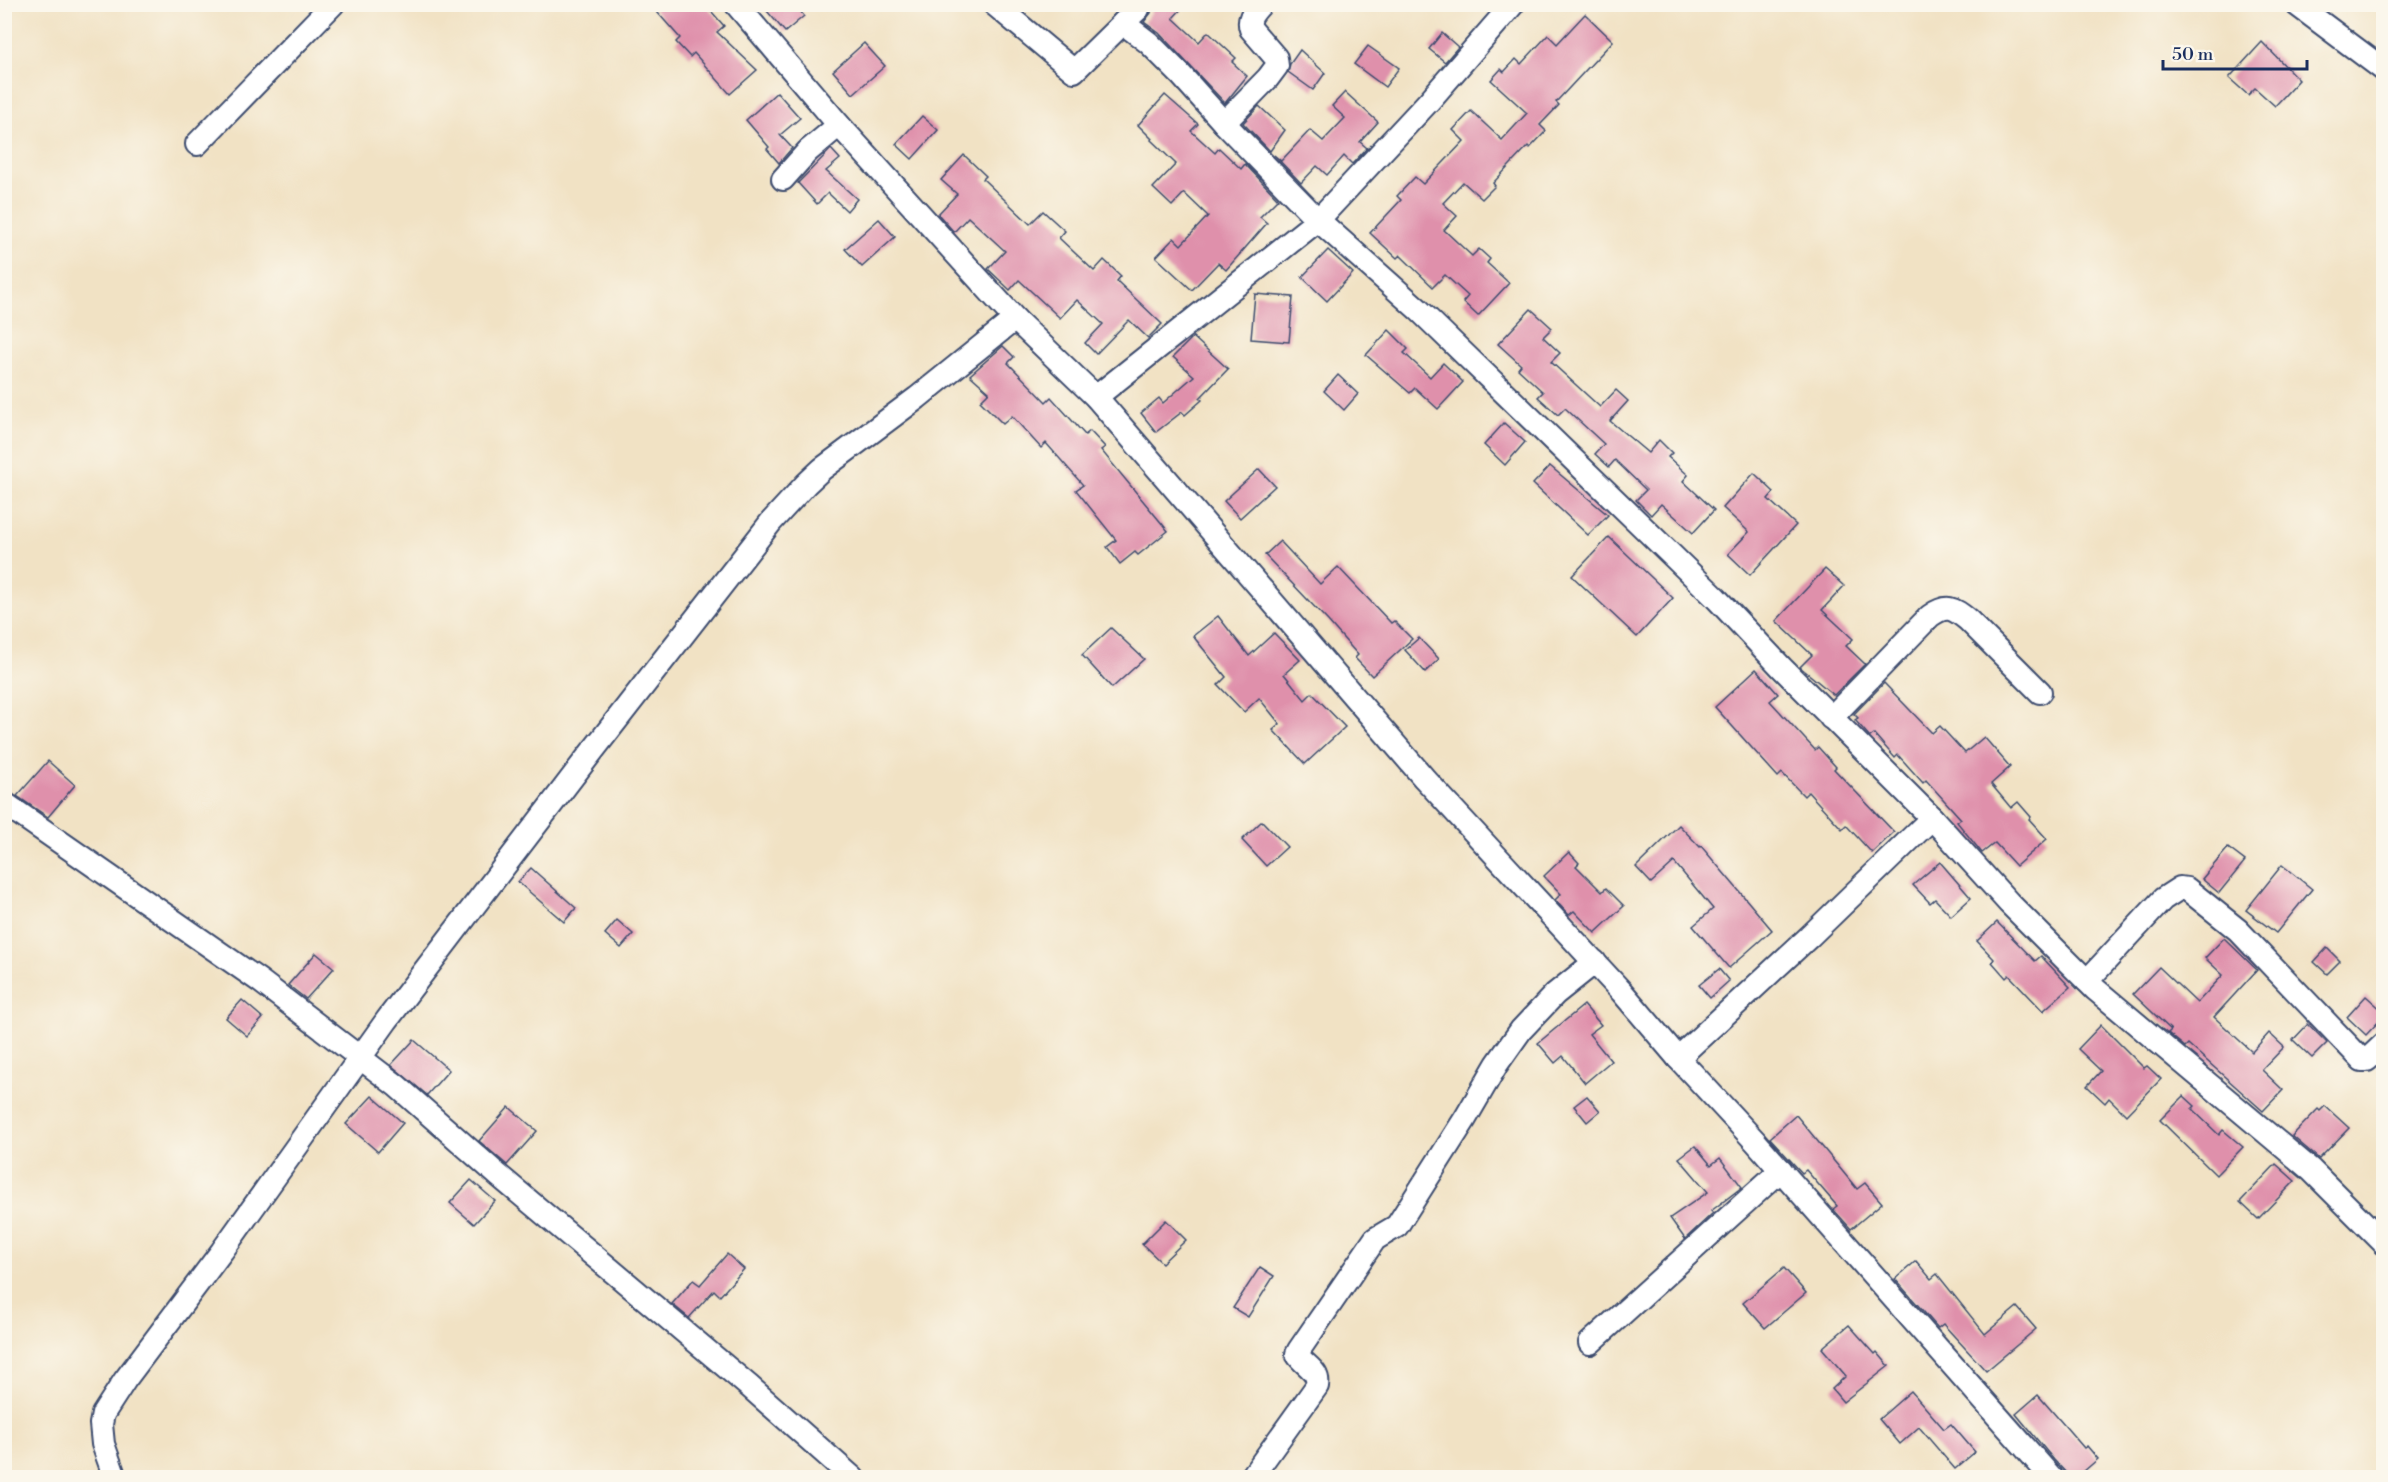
<svg xmlns="http://www.w3.org/2000/svg" width="2388" height="1482" font-family="'Libre Bodoni',serif">
	<rect width="100%" height="100%" fill="#fbf7ec"/>
	<filter id="ink" filterUnits="userSpaceOnUse"><feTurbulence type="fractalNoise" baseFrequency=".0167" numOctaves="2"/><feDisplacementMap in="SourceGraphic" scale="12" xChannelSelector="R" yChannelSelector="G"/><feConvolveMatrix kernelMatrix="1 2 1 2 8 2 1 2 1" color-interpolation-filters="sRGB"/></filter>
	<filter id="wash" filterUnits="userSpaceOnUse"><feTurbulence type="fractalNoise" baseFrequency=".008" numOctaves="4" result="noise"/><feDisplacementMap in="SourceGraphic" scale="24" xChannelSelector="R" yChannelSelector="G"/><feGaussianBlur stdDeviation="1.35" result="paint"/><feColorMatrix in="noise" values="0 0 0 0 0 0 0 0 0 0 0 0 0 0 0 0 0 1.4 0 .05"/><feComposite in="paint" operator="in"/></filter>
	<g filter="url(#wash)">
		<rect width="100%" height="100%" fill="#f1e2c4"/>
		<g id="blocks">
			<g fill="#df90ab">
				<polygon points="650,4 705,4 724,26 717,32 757,70 730,94 694,53 690,57 676,42 680,38"/>
				<polygon points="761,4 794,4 804,16 785,32"/>
				<polygon points="1153,4 1186,4 1173,18 1199,42 1208,32 1236,58 1232,62 1247,76 1225,103 1159,33 1144,22 1151,13"/>
				<polygon points="1585,14 1613,41 1556,102 1559,105 1540,125 1546,131 1530,148 1528,146 1493,183 1495,186 1482,199 1463,182 1443,203 1457,216 1444,230 1472,256 1479,249 1490,259 1487,263 1509,283 1478,316 1463,302 1468,296 1445,275 1433,287 1400,255 1397,258 1370,233 1401,200 1397,196 1415,177 1423,184 1464,141 1453,130 1471,111 1502,140 1527,113 1491,80 1501,69 1504,72 1516,59 1521,64 1548,35 1557,44"/>
				<polygon points="1442,33 1458,47 1445,62 1429,49"/>
				<polygon points="2262,42 2299,80 2275,106 2255,88 2248,95 2229,78"/>
				<polygon points="864,43 885,66 853,94 833,71"/>
				<polygon points="1368,46 1399,68 1385,87 1354,64"/>
				<polygon points="1300,50 1325,73 1313,90 1288,72 1290,64"/>
				<polygon points="777,92 800,118 780,135 792,148 779,163 767,149 769,147 746,120"/>
				<polygon points="1345,92 1378,122 1360,142 1367,148 1352,164 1344,156 1327,175 1317,166 1301,183 1274,155 1281,161 1310,130 1323,141 1345,118 1332,106"/>
				<polygon points="1165,95 1198,124 1191,131 1215,153 1219,148 1241,169 1245,164 1278,199 1260,217 1267,223 1226,270 1218,263 1192,290 1156,257 1174,238 1181,245 1208,216 1184,193 1172,206 1153,188 1176,164 1151,140 1152,139 1138,125"/>
				<polygon points="1259,106 1285,130 1270,151 1243,123"/>
				<polygon points="922,116 938,130 912,159 896,144"/>
				<polygon points="831,149 840,159 826,171 857,199 847,211 828,193 817,204 798,183"/>
				<polygon points="964,155 986,176 983,179 1030,224 1043,211 1065,231 1059,238 1094,271 1104,260 1121,276 1117,281 1162,324 1148,338 1129,320 1096,354 1085,343 1103,324 1077,300 1060,318 1019,280 1010,290 988,269 1005,251 968,217 954,232 938,214 957,194 941,180"/>
				<polygon points="879,219 895,237 862,267 845,249"/>
				<polygon points="1328,250 1353,273 1327,301 1302,277"/>
				<polygon points="1255,294 1293,297 1289,342 1251,339"/>
				<polygon points="1531,309 1552,328 1543,337 1560,353 1551,362 1600,407 1616,390 1628,401 1610,421 1648,453 1659,440 1672,453 1668,457 1688,475 1683,481 1714,510 1693,533 1661,504 1651,515 1636,500 1646,490 1615,460 1609,467 1595,454 1604,444 1565,408 1558,415 1538,397 1543,392 1518,369 1521,365 1498,344"/>
				<polygon points="1389,330 1408,349 1404,353 1430,377 1443,363 1463,382 1438,409 1415,388 1410,393 1366,355"/>
				<polygon points="1193,337 1228,369 1200,398 1202,400 1185,415 1182,412 1156,432 1141,413 1159,398 1163,403 1194,376 1173,357"/>
				<polygon points="1003,346 1014,357 1008,363 1046,402 1051,397 1085,435 1090,431 1105,447 1101,450 1168,531 1138,555 1135,552 1120,564 1107,547 1116,540 1076,490 1083,485 1046,443 1041,448 1012,416 1003,424 980,401 989,392 970,375"/>
				<polygon points="1338,375 1358,394 1344,410 1324,391"/>
				<polygon points="1504,423 1525,442 1505,465 1484,445"/>
				<polygon points="1550,466 1608,515 1588,535 1533,484"/>
				<polygon points="1259,469 1275,486 1240,518 1224,501"/>
				<polygon points="1754,473 1774,492 1768,499 1796,525 1750,575 1728,554 1749,532 1723,508"/>
				<polygon points="1609,537 1673,598 1637,637 1572,576"/>
				<polygon points="1280,541 1320,584 1338,567 1391,623 1394,621 1412,639 1372,676 1355,658 1358,655 1328,621 1265,555"/>
				<polygon points="1825,569 1844,586 1822,610 1853,639 1846,646 1865,664 1834,695 1800,667 1812,655 1776,621"/>
				<polygon points="1218,616 1249,656 1274,633 1300,660 1284,674 1305,700 1312,693 1345,727 1305,764 1273,730 1280,724 1259,698 1244,712 1218,685 1226,677 1193,636"/>
				<polygon points="1111,628 1144,659 1112,688 1082,655"/>
				<polygon points="1419,638 1439,659 1425,672 1405,650"/>
				<polygon points="1756,669 1778,694 1770,701 1815,750 1818,747 1836,767 1834,769 1894,832 1872,853 1846,825 1842,829 1808,792 1804,796 1782,773 1778,777 1715,707"/>
				<polygon points="1884,683 1932,733 1940,726 1965,753 1984,737 2010,767 1991,784 2011,808 2018,802 2031,817 2029,819 2047,839 2016,866 1995,843 1982,853 1957,822 1961,819 1926,780 1923,783 1898,755 1895,758 1874,734 1870,737 1855,720 1858,718 1854,714"/>
				<polygon points="48,761 75,785 48,817 17,796"/>
				<polygon points="1262,821 1287,847 1266,866 1242,840"/>
				<polygon points="1679,825 1700,847 1701,846 1772,930 1729,968 1693,926 1713,909 1674,862 1651,883 1636,867"/>
				<polygon points="2228,848 2245,861 2219,893 2202,879"/>
				<polygon points="1569,852 1579,863 1576,866 1602,892 1606,888 1624,906 1595,933 1574,911 1569,915 1555,900 1561,894 1544,876"/>
				<polygon points="1940,862 1971,898 1951,916 1935,899 1930,903 1913,885"/>
				<polygon points="2282,865 2312,889 2276,933 2246,910"/>
				<polygon points="531,868 576,908 564,922 518,882"/>
				<polygon points="617,920 633,934 621,948 605,934"/>
				<polygon points="1997,922 2035,961 2041,956 2070,987 2043,1011 2009,975 2006,978 1992,962 1994,959 1977,941"/>
				<polygon points="2224,938 2257,970 2214,1017 2252,1052 2269,1033 2284,1047 2262,1070 2283,1090 2263,1111 2188,1044 2185,1047 2168,1033 2171,1030 2133,994 2159,967 2197,1003 2223,975 2205,958"/>
				<polygon points="2327,948 2340,961 2327,974 2314,962"/>
				<polygon points="316,953 334,968 306,999 288,985"/>
				<polygon points="1719,969 1729,981 1710,998 1699,985"/>
				<polygon points="2366,996 2384,1012 2384,1016 2366,1035 2347,1017"/>
				<polygon points="242,1000 263,1018 247,1036 226,1018"/>
				<polygon points="1584,1005 1601,1025 1589,1034 1611,1061 1585,1083 1563,1056 1555,1063 1538,1043"/>
				<polygon points="2308,1024 2327,1043 2312,1058 2293,1040"/>
				<polygon points="2101,1025 2144,1068 2147,1066 2161,1079 2126,1115 2109,1098 2105,1103 2087,1086 2101,1071 2078,1049"/>
				<polygon points="414,1040 449,1070 427,1095 391,1065"/>
				<polygon points="372,1096 403,1123 378,1152 346,1124"/>
				<polygon points="1587,1096 1600,1111 1587,1122 1574,1106"/>
				<polygon points="2184,1096 2195,1106 2192,1109 2219,1135 2223,1130 2243,1147 2216,1175 2160,1120"/>
				<polygon points="2325,1106 2349,1128 2319,1159 2292,1136 2318,1109 2320,1111"/>
				<polygon points="509,1107 537,1131 507,1165 479,1141"/>
				<polygon points="1796,1115 1857,1189 1865,1183 1882,1203 1851,1229 1833,1209 1837,1206 1806,1170 1802,1173 1770,1138"/>
				<polygon points="1695,1146 1711,1165 1720,1158 1742,1187 1711,1211 1713,1213 1685,1239 1670,1218 1708,1192 1679,1158"/>
				<polygon points="2276,1164 2295,1181 2258,1219 2240,1202"/>
				<polygon points="471,1180 495,1201 474,1224 450,1203"/>
				<polygon points="1166,1220 1186,1240 1162,1263 1142,1244"/>
				<polygon points="727,1254 744,1269 720,1296 714,1290 689,1318 672,1304 693,1280 700,1285"/>
				<polygon points="1916,1261 1931,1279 1937,1274 1985,1334 2017,1307 2036,1329 1986,1371 1943,1324 1938,1328 1895,1279"/>
				<polygon points="1260,1267 1274,1276 1248,1317 1233,1308"/>
				<polygon points="1784,1268 1806,1293 1765,1328 1743,1303"/>
				<polygon points="1849,1325 1875,1354 1877,1352 1889,1366 1843,1402 1832,1389 1846,1376 1822,1348"/>
				<polygon points="1911,1391 1944,1429 1951,1424 1975,1452 1955,1469 1919,1427 1900,1444 1879,1419"/>
				<polygon points="2038,1395 2084,1448 2087,1446 2098,1459 2076,1478 2071,1478 2054,1460 2016,1414"/>
			</g>
		</g>
	</g>
	<g filter="url(#ink)">
		<use href="#blocks" fill-opacity="0" stroke="#3b4a6d" stroke-width="1.5"/>
		<g fill="none" stroke-linecap="round" stroke-linejoin="round">
			<g stroke="#3b4a6d" stroke-width="26">
				<g id="minor">
					<polyline points="736,4 839,125 1015,319 1096,397 1424,778 1622,992 1678,1058 1755,1141 2052,1478"/>
					<polyline points="994,4 1074,71 1123,23"/>
					<polyline points="1133,4 1138,9 1123,23 1149,43 1181,75 1224,123 1318,220 1419,310 1716,598 1782,668 1932,818 2009,903 2095,989 2311,1170 2384,1243"/>
					<polyline points="2296,4 2384,70"/>
					<path d="M1224,123L1268,78L1277,66L1276,58L1251,29C1247,18 1254,12 1261,4"/>
					<polyline points="197,144 333,4"/>
					<polyline points="783,179 808,151 839,125"/>
					<polyline points="1096,397 1318,220 1429,101 1513,4"/>
					<path d="M1831,718L1930,616C1947,604 1953,608 1968,620L2040,692"/>
					<polyline points="4,803 260,981 397,1086 498,1175 750,1387 853,1478"/>
					<polyline points="2087,981 2163,899 2180,888 2187,889 2238,930 2362,1060 2367,1060 2384,1044"/>
					<polyline points="1678,1058 1809,937 1932,818"/>
					<polyline points="1590,1343 1781,1170"/>
					<polyline points="115,1478 103,1444 101,1424 103,1414 125,1380 222,1251 387,1020 587,758 771,522 806,484 822,469 917,398 1015,319"/>
					<path d="M1251,1478L1317,1386C1320,1370 1304,1366 1297,1354L1299,1350L1375,1239L1397,1226L1465,1119L1497,1064L1521,1030L1555,994L1595,962"/>
				</g>
			</g>
			<use href="#minor" stroke="#fff" stroke-width="22"/>
		</g>
	</g>
	<rect width="2388" height="1482" fill="none" stroke="#fbf7ec" stroke-width="24"/>
	<path d="M2163 60v9h144v-9" fill="none" stroke="#1b2f5e" stroke-width="3"/>
	<text x="2172" y="60" font-size="18" fill="#1b2f5e" stroke="#fbf7ec" stroke-width="4.5" paint-order="stroke">50 m</text>
</svg>
